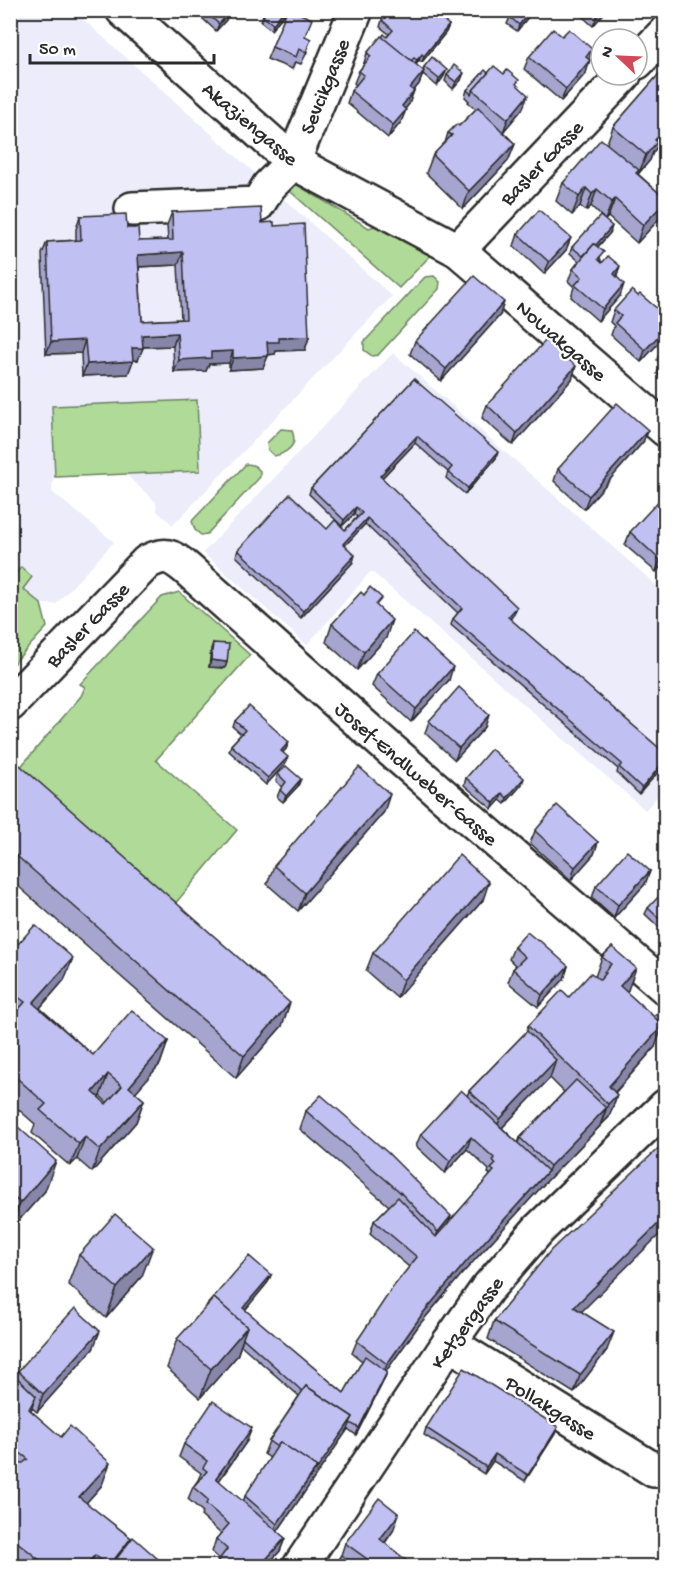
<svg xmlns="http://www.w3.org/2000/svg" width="676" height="1577" font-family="'Gochi Hand',sans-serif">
	<rect width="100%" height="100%" fill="#fff"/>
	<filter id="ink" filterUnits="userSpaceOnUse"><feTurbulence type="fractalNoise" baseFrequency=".0167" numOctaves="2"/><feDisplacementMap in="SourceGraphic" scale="12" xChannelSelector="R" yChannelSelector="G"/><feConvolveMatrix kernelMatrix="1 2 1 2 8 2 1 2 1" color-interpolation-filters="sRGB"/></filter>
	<g filter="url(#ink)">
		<g fill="#ececfb">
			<polygon points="23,11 74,11 392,296 173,525 157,511 156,502 125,474 53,478 52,492 114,542 56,604 41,604 23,589 21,568 12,578 11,577 11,24"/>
			<polygon points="393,353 665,593 665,788 645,810 371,571 307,645 203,553"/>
		</g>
		<g fill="#afda98" stroke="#6d8262" stroke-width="1.5">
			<polygon points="284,177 369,228 384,223 435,251 399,288 283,185"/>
			<polygon points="434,276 440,282 439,289 378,355 372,356 364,350 364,342 425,277"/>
			<polygon points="197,400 200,471 55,477 52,406"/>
			<path d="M281,429L292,430C293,433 294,438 294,441C292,449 282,455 274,456L268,450L267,443Z"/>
			<path d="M246,464C253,464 256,466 260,471V477L207,534L201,535L195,530L192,521Z"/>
			<polygon points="21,567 32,577 23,589 41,604 47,627 11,666 11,577 12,578"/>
			<polygon points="179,592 250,655 156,760 237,830 174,905 18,770 81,696 85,687 80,684 162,597"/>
		</g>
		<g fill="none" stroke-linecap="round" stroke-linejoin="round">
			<g stroke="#2b2b2b" stroke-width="38">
				<g id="minor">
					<polyline points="123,10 293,162 458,250 666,430"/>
					<polyline points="637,62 666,32"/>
					<polyline points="132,209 258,204 269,186 293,162 356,10"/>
					<polyline points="458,250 624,75"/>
					<path d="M10,704L147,562C165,553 170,555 186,568L384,744L666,988"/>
					<polyline points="449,1343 654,1470"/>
				</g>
			</g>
			<g stroke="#2b2b2b" stroke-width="38">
				<polyline id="major" points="300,1566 449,1343 487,1289 539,1229 666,1106"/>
			</g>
			<use href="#minor" stroke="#fff" stroke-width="33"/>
			<use href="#major" stroke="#fff" stroke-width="33"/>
		</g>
		<g fill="#a6a5d0" stroke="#2b2b2b" stroke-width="1.5" fill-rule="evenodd">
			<polygon points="205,10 226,20 216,31 202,18"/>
			<polygon points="264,10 291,10 305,37 307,52 301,64 295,62 292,69 267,59 287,11 271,30 261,22"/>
			<polygon points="434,10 448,10 442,18"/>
			<polygon points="531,10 529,16 517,31 507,24 510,17"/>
			<polygon points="575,10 607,10 593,26"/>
			<polygon points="382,20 449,25 446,32 422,62 419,60 416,65 423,71 424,67 444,76 437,86 423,74 419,84 413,91 409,104 405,109 401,122 388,138 347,103 351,91 356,85 354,83 359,71 363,66 367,53 382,37 387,37 389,34 380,27"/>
			<polygon points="562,36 592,49 589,59 586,73 561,101 524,69 529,57"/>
			<polygon points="666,66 666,138 653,152 650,160 639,173 638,172 638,174 666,199 666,203 660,218 637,243 608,217 605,220 591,206 586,211 580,206 572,215 556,201 563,183 607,143 613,127"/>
			<polygon points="488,73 517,86 523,108 503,132 515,144 508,161 463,209 426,173 433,155 445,143 448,133 459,126 476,109 468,102 469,101 465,97 467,90"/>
			<polygon points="447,75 461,80 453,89 445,81"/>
			<path d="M172,212L262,223L274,226L309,337L305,350L276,351L275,354L268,355L263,368L229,370V363L209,364L206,371L174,372L173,346L143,347L138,360H133L128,374L82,376L81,353L46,354L42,254L47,242L76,240V229L80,216L127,228L139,241L168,240L167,225ZM178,265L181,319L142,321L139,267Z"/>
			<polygon points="610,233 598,247 601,261 617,277 620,296 598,321 571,297 574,287 568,281 573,269 579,261 570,253 572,247"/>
			<polygon points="518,234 566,250 544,274 514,246"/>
			<polygon points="638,296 666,316 666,335 641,362 611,335 614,326 610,322 614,310"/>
			<polygon points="500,315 441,381 410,354 415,341"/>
			<polygon points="666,346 666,381 657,374 661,364 657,360 659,354"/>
			<polygon points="414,379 496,458 465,494 446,478 448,472 415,443 382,478 514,614 510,619 666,754 666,763 639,794 617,773 618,769 451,625 453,619 458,613 365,524 345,545 353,562 301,618 236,556 238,550 327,529 345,530 357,517 354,514 342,526 309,494 311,488"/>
			<polygon points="572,379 513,445 482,418 487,405"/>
			<polygon points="643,442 584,509 554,481 558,469"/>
			<polygon points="630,532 666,561 656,572 625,545"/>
			<polygon points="332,624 386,638 357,670 326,642"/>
			<polygon points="213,643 227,662 225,668 209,667 211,649"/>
			<polygon points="377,674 449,680 411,722 372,686"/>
			<polygon points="235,721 289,742 286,749 283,752 286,763 266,785 229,751 231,745 241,734 233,727"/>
			<polygon points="429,721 485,727 455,760 425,733"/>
			<polygon points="10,764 282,1026 236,1078 10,879"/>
			<polygon points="278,774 298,786 283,802 277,797 280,790 282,787 276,781"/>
			<polygon points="466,778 522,784 505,804 500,800 492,809 464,785"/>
			<polygon points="384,812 298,911 267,884 274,866"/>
			<polygon points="535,831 598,842 594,854 571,880 530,843"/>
			<polygon points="650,871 645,884 614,918 592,898 596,886"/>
			<polygon points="666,897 666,934 645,914 648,908"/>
			<polygon points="483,900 397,998 366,971 373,953"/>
			<polygon points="514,947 568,966 564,979 538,1007 508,982 513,969 516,966 509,959"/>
			<path d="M612,947L628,990L626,992L654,1017L666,1016L662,1023L655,1047L615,1093L617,1095L609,1117L544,1184L461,1275L419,1325L386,1371L385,1378L356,1435L348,1429L277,1532L285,1538L280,1551L266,1566H215L219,1559L212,1552L216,1539L221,1534L201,1516L203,1512L188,1499L193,1487L198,1480L201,1473L179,1457L184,1444L247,1441L219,1481L243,1502L245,1496L270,1458L264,1454L269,1441L299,1396L241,1345L237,1356L200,1398L167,1368L177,1339L271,1275L268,1282L245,1310L344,1393L362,1361L352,1353L357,1341L409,1267L370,1234L374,1221L389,1206L300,1129L306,1111L449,1222L489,1177L490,1174L488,1173L489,1170L467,1149L445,1173L416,1146L421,1134L467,1096L469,1091L527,1031L528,1026L569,997L595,977L602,957ZM550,1078L564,1092L520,1138L518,1143L502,1128Z"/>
			<path d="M10,953L64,980L40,1008L93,1055L168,1041L160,1064L135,1092L144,1100L136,1122L92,1172L77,1159L70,1166L32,1133L35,1124L10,1102ZM100,1096L108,1103L106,1104L99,1098Z"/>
			<polygon points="10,1135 45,1191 10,1230"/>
			<polygon points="666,1141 666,1228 581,1311 607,1350 574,1393 488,1339 494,1321"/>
			<polygon points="79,1255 142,1276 106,1318 68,1284"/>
			<polygon points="93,1349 37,1412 32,1408 31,1411 102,1485 86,1503 131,1538 129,1543 166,1566 12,1566 10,1565 10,1371 16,1377 18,1371"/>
			<polygon points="426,1428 555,1434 525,1481 493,1461 484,1474 424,1435"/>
			<polygon points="393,1531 385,1543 413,1566 334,1566 341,1555 345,1543"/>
		</g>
		<g fill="#8786a9" stroke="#2b2b2b" stroke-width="1.5">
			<polygon points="284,10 287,10 271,30 273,24"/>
			<polygon points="445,10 448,10 442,18"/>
			<polygon points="531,10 529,16 517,31 519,25"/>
			<polygon points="600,10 607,10 593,26 598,14"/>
			<polygon points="228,14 226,20 216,31 219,24"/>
			<polygon points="449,25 446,32 422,62 424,56"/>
			<polygon points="422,54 419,60 414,67 417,60"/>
			<polygon points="590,60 586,73 561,101 566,89"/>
			<polygon points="447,70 444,76 437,86 439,79"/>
			<polygon points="424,71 419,84 405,101 410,88"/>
			<polygon points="464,73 461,80 453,89 456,82"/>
			<polygon points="414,91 409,104 397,119 402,106"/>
			<polygon points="528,95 523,108 503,132 508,119"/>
			<polygon points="406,110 401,122 388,138 393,125"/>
			<polygon points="666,128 665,138 653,152 650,160 639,173 646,155 655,140"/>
			<polygon points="515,144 508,161 463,209 469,191"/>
			<polygon points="586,188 580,206 572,215 579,197"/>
			<polygon points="597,189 591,206 586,211 592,194"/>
			<polygon points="615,199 608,217 605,220 612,202"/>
			<polygon points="666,201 660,218 637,243 643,225"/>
			<polygon points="612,226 610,233 582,264 585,258"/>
			<polygon points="571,238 566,250 544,274 549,262"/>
			<polygon points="183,252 178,265 134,267 138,255"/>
			<polygon points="620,266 616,279 614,274"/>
			<polygon points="624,284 620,296 598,321 603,309"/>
			<polygon points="504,302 500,315 441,381 446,369"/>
			<polygon points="666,328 666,335 641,362 645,350"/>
			<polygon points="177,333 173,346 137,347 142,335"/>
			<polygon points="309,337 305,350 276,351 275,354 263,355 267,342 279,338"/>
			<polygon points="85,340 81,353 46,354 51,342"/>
			<polygon points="132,348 143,348 138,360 127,361"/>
			<polygon points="233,351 229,363 209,364 206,371 174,372 179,360 211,352"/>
			<polygon points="268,356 263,368 229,370 233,358"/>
			<polygon points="133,361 128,374 82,376 87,364"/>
			<polygon points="576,366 572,379 513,445 517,433"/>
			<polygon points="648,430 643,442 584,509 589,496"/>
			<polygon points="417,436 415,443 377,483 380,476"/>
			<polygon points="498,452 496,458 465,494 468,488"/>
			<polygon points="356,507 354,514 342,526 344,520"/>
			<polygon points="367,518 365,524 341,550 343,544"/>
			<polygon points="666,554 666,561 656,572 660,560"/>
			<polygon points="355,555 353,562 301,618 303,611"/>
			<polygon points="517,607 514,614 506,624 508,617"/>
			<polygon points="392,620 386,638 357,670 364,652"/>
			<polygon points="211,660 227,662 225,668 209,667"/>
			<polygon points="453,667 449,680 411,722 416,709"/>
			<polygon points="489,715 485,727 455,760 459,748"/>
			<polygon points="289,742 286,749 279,757 281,751"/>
			<polygon points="288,757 286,763 266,785 268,778"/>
			<polygon points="666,759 666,763 639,794 642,788"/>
			<polygon points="524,778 522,784 505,804 507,798"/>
			<polygon points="301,779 298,786 283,802 286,796"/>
			<polygon points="502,793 500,800 492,809 494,803"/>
			<polygon points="390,794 384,812 298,911 305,893"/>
			<polygon points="598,842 594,854 571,880 575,867"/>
			<polygon points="650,871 645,884 614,918 618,905"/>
			<polygon points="489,882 483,900 397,998 403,980"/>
			<polygon points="73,958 64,980 25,1025 33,1003"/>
			<polygon points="568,966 564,979 538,1007 542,995"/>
			<polygon points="636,968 628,990 612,1009 620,986"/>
			<polygon points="290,1003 282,1026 236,1078 244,1056"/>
			<polygon points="663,1025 655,1047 606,1102 609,1086"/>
			<polygon points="168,1041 160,1064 121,1109 129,1087"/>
			<polygon points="556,1060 550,1078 493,1137 500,1119"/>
			<polygon points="108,1074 100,1096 84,1114 93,1092"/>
			<polygon points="617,1095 609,1117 600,1126 608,1104"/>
			<polygon points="144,1100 136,1122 92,1172 100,1150"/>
			<polygon points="606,1108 600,1126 544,1184 461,1275 419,1325 382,1377 387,1364 423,1313 466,1262 548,1171 550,1166"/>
			<polygon points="85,1137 77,1159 70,1166 79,1144"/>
			<polygon points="471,1137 467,1149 445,1173 450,1161"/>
			<polygon points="56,1161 45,1191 10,1230 20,1203"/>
			<polygon points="451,1216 445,1234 431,1249 438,1232"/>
			<polygon points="666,1216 666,1228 568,1325 574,1307"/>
			<polygon points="153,1247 142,1276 106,1318 117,1288"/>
			<polygon points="271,1275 268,1282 241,1315 243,1308"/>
			<polygon points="247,1327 237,1356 200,1398 211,1369"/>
			<polygon points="100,1331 93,1349 37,1412 43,1394"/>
			<polygon points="614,1332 607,1350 574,1393 580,1375"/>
			<polygon points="387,1372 385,1378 356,1435 359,1428"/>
			<polygon points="36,1396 28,1419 29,1409"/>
			<polygon points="353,1417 348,1429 270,1542 277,1524"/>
			<polygon points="558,1427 555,1434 525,1481 528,1475"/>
			<polygon points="252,1428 247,1441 211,1491 216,1478"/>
			<polygon points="495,1454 493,1461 484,1474 486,1467"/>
			<polygon points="110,1463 102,1485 71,1520 79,1497"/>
			<polygon points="399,1514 393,1531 374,1557 380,1539"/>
			<polygon points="131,1538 123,1561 118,1566 109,1566"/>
			<polygon points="285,1538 280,1551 266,1566 260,1566"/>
			<polygon points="95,1555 90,1566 85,1566"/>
		</g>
		<g fill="#c1c0f2" stroke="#2b2b2b" stroke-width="1.5" fill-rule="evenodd">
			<polygon points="205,10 225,10 228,14 219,24 204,11"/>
			<polygon points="264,10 284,10 273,24 263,16 266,12"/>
			<polygon points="287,10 291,10 312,19 305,36 311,39 306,52 299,49 296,57 272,47"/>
			<polygon points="391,10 431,10 449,25 424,56 422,54 417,60 414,58 411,61 382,37 384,34 387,37 393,30 382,20"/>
			<polygon points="515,10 531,10 519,25 510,17"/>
			<polygon points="553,29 562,36 569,29 592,49 586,57 590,60 566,89 529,57"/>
			<polygon points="381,36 424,71 410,88 414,91 402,106 406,110 393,125 351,91 364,75 359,71 371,56 367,53"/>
			<polygon points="432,57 447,70 439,79 424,67"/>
			<polygon points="454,65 464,73 456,82 447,75"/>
			<polygon points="494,66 504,74 507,70 519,80 516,84 528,95 508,119 473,90"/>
			<polygon points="666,66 666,128 655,140 657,142 646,155 613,127"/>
			<polygon points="485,70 488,73 473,90 471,94 467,90"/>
			<polygon points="478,107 515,144 469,191 433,155 452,135 448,133 457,124 459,126"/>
			<polygon points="601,139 639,170 636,173 666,199 666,201 643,225 615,199 612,202 597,189 592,194 586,188 579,197 563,183"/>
			<path d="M261,208L262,223L274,222V226L304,224L309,337L279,338V342H267L268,356L233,358V351L211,352V358L179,360L177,333L142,335L143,348H132L133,361L87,364L85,340L51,342L47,242L81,240L80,216L126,214L127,228H138L139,241L173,240L172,212ZM183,252L186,319L142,321L138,255Z"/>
			<polygon points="539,210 571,238 549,262 518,234"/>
			<polygon points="600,216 612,226 596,245 594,244 583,256 572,247"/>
			<polygon points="594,244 604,252 598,259 602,263 608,256 620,266 614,274 624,284 603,309 575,285 582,277 573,269"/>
			<polygon points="474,276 504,302 446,369 415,341"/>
			<polygon points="632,290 638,296 640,294 666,316 666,328 645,350 615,323 621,316 614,310"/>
			<polygon points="546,340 576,366 517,433 487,405"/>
			<polygon points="666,346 666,357 664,358 659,354"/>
			<polygon points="666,357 666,364 662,361"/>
			<polygon points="414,379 498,452 468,488 448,472 452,467 417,436 380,476 517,607 508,617 666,754 666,759 642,788 619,767 622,764 453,619 462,608 367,518 343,544 355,555 303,611 238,550 290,494 327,529 335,520 345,530 362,513 356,507 344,520 311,488"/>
			<polygon points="617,403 648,430 589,496 558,469"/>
			<polygon points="666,493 666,554 660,560 630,532"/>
			<polygon points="370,587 382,598 376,605 392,620 364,652 332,624 361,592 364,595"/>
			<polygon points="414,632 453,667 416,709 377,674"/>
			<polygon points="213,643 229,644 227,662 211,660"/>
			<polygon points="459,687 489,715 459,748 429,721"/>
			<polygon points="249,706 289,742 281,751 288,757 268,778 231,745 245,730 235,721"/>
			<polygon points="491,749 524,778 507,798 502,793 494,803 466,778"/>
			<polygon points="14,760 290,1003 244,1056 10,850 10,764"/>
			<polygon points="286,766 301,779 286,796 280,790 286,782 278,774"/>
			<polygon points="359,767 390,794 305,893 274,866"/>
			<polygon points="557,805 598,842 575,867 535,831"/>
			<polygon points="627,851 650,871 618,905 596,886"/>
			<polygon points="459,855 489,882 403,980 373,953"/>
			<polygon points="662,893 666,897 666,925 648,908"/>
			<path d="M35,925L73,958L33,1003L93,1055L132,1010L168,1041L129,1087L144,1100L100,1150L85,1137L79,1144L40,1110L46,1104L10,1072V1019L25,1002L10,991V953ZM108,1074L122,1086L106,1104L93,1092Z"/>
			<polygon points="527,932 538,941 539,940 568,966 542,995 513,969 525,957 514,947"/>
			<polygon points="612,947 636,968 620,986 663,1025 609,1086 617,1095 608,1104 528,1026 562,990 569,997 591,973 600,980 606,973 604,972 611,964 602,957"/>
			<polygon points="660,1010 666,1016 660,1022 654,1017"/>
			<polygon points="527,1031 556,1060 500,1119 469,1091"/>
			<polygon points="576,1080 606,1108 550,1166 520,1138"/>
			<polygon points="461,1090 548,1171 466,1262 423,1313 387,1364 357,1341 393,1287 417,1257 374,1221 398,1197 436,1237 494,1171 491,1169 496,1164 493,1160 494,1158 471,1137 450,1161 421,1134"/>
			<polygon points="321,1095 387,1152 451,1216 438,1232 400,1192 306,1111"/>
			<polygon points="18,1127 56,1161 20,1203 10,1194 10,1135"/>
			<polygon points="666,1141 666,1216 574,1307 614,1332 580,1375 494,1321 551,1250"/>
			<polygon points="115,1214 153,1247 117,1288 79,1255"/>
			<polygon points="249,1256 271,1275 243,1308 344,1393 365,1356 387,1372 359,1428 350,1423 353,1417 306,1386 302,1391 243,1338 247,1327 214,1298 206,1306"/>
			<polygon points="214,1298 247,1327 211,1369 177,1339"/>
			<polygon points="75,1308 100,1331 43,1394 18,1371"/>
			<polygon points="464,1368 558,1427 528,1475 495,1454 486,1467 426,1428"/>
			<polygon points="10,1371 36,1396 29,1409 61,1437 70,1426 110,1463 79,1497 131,1538 109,1566 108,1566 95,1555 85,1566 47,1566 10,1536 10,1459 14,1462 23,1463 28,1459 10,1445"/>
			<polygon points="306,1386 353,1417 315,1472 317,1467 280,1442 277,1447 269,1441"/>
			<polygon points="213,1401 252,1428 216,1478 285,1538 260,1566 224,1566 218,1561 227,1549 216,1539 229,1524 206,1504 208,1500 193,1487 207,1471 203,1468 207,1461 184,1444"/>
			<polygon points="280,1442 317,1467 277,1524 245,1496"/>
			<polygon points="379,1498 399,1514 380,1539 413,1566 377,1566 345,1543"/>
			<polygon points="133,1537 166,1566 111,1566"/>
			<polygon points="341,1555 357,1566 334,1566"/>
		</g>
	</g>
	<g text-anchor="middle" stroke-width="4.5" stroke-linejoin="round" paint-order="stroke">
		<g font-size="21" fill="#2b2b2b" stroke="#fff">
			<text transform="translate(324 86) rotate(-68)" y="7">Sevcikgasse</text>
			<text transform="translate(251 123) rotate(40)" y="7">Akaziengasse</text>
			<text transform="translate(541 162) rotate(-46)" y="7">Basler Gasse</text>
			<text transform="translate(562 340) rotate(41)" y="7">Nowakgasse</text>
			<text transform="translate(87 624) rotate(-46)" y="7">Basler Gasse</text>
			<text transform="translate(417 773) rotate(41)" y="7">Josef-Endlweber-Gasse</text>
			<text transform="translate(466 1322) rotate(-54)" y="7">Ketzergasse</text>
			<text transform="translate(551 1407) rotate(32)" y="7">Pollakgasse</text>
		</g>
	</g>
	<rect width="676" height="1577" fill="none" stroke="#fff" stroke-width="36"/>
	<rect x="18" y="18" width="640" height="1541" fill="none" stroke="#2b2b2b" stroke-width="2" filter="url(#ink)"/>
	<g transform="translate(619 57) rotate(293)"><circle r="28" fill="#ffffff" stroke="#aaaaaa" stroke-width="1.5"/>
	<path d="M0-4.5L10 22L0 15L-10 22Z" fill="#d1495b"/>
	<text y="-9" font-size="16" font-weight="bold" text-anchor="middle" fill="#2b2b2b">N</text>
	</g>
	<path d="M30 54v9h184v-9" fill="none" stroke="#2b2b2b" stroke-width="3"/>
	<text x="39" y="54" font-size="18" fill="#2b2b2b" stroke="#ffffff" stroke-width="4.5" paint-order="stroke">50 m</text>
</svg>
